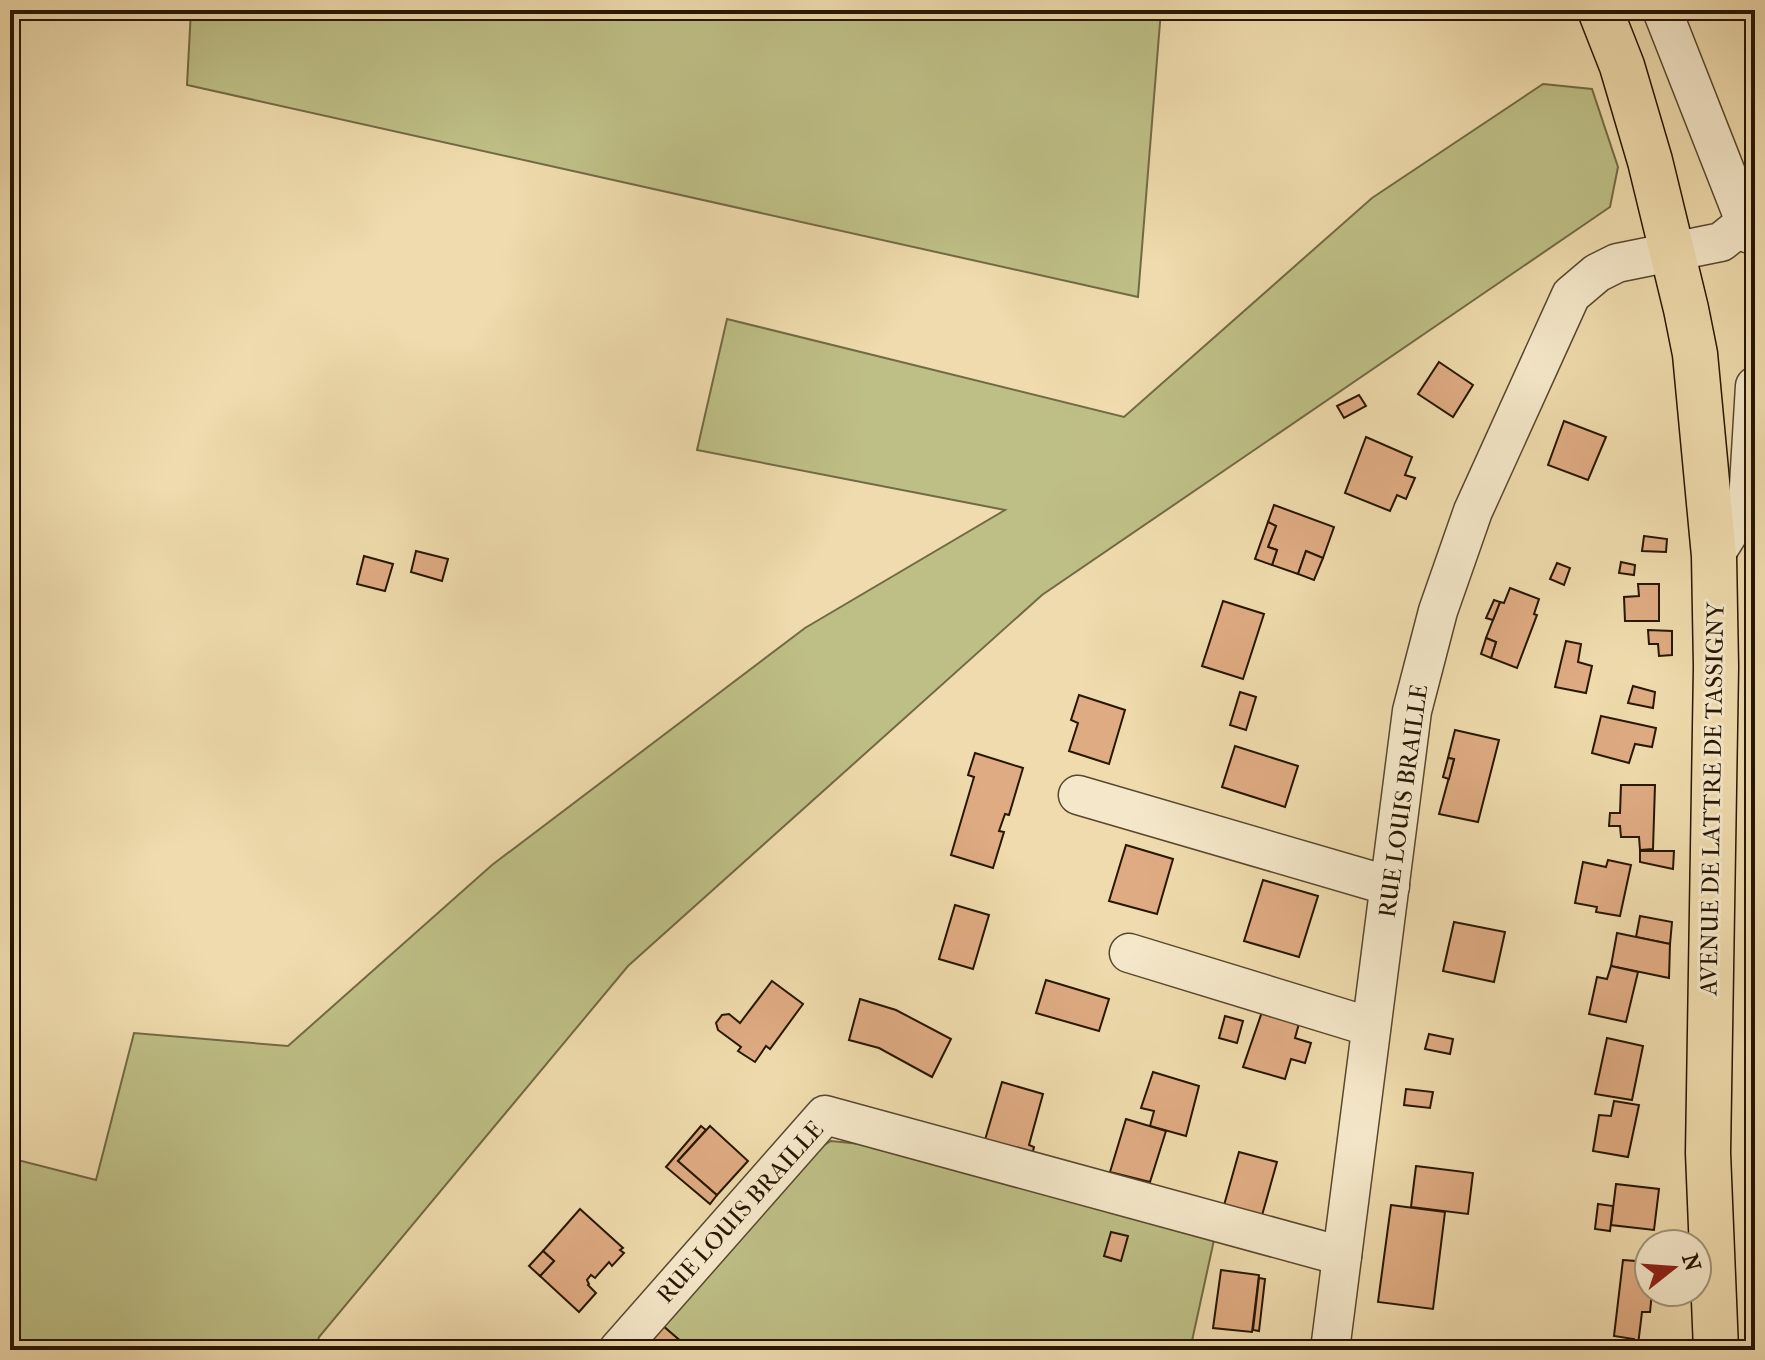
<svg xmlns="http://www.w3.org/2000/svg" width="1765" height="1360" font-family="'IM FELL French Canon',serif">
	<rect width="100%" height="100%" fill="#efdbad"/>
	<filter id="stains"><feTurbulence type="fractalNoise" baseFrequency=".0025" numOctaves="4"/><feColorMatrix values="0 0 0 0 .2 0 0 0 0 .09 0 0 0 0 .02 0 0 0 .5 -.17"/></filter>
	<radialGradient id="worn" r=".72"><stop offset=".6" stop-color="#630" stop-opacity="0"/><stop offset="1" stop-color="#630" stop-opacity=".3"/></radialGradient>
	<g fill="#bebf86" stroke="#726a44" stroke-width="2">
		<polygon points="191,10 1161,10 1138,297 187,85"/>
		<polygon points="1543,84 1592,89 1618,167 1610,207 1042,595 628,966 319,1337 315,1350 10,1350 10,1158 96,1180 134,1033 288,1046 492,865 805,628 1005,510 697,450 727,319 1124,417 1372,198"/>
		<polygon points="831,1141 919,1150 1214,1240 1190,1350 691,1350 662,1325 794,1163"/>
	</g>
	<g fill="#dfab82" stroke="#271602" stroke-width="2">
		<polygon points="1439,362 1473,385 1453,417 1418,394"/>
		<polygon points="1359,395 1366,406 1344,418 1337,406"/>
		<polygon points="1564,421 1606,437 1588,480 1548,465"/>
		<polygon points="1366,437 1412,457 1405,475 1415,478 1406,499 1397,495 1390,511 1345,493"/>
		<polygon points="1274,505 1334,527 1323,558 1306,551 1298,574 1272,565 1277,550 1268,547 1276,526 1268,522"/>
		<polygon points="1268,522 1276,526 1268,547 1277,550 1272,565 1255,559"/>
		<polygon points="1644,536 1667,539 1666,552 1642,551"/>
		<polygon points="416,551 448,559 442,581 411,572"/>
		<polygon points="1306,551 1323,558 1314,580 1298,574"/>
		<polygon points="364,556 393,564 385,591 357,584"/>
		<polygon points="1621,562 1635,565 1634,575 1619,573"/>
		<polygon points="1557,563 1570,568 1564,585 1550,579"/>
		<polygon points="1638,584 1659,584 1659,621 1625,621 1624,597 1639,596"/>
		<polygon points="1510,588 1539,599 1534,614 1537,615 1517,668 1491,658 1496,642 1486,638 1500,602 1504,603"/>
		<polygon points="1494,600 1500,602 1493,620 1486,618"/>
		<polygon points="1223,601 1264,614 1243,679 1202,666"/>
		<polygon points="1648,630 1672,631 1672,655 1659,656 1658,644 1649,644"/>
		<polygon points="1486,638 1496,642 1491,658 1481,654"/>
		<polygon points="1566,641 1581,644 1578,662 1592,666 1586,693 1555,687"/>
		<polygon points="1633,686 1655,692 1653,708 1628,703"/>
		<polygon points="1240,692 1256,697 1246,730 1230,725"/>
		<polygon points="1079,695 1125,710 1109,764 1069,751 1078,723 1071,720"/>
		<polygon points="1601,716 1656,728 1652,747 1635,744 1629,763 1592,753"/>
		<polygon points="1455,730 1499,740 1478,822 1439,814 1454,759 1448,758"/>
		<polygon points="1235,746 1298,766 1285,807 1222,787"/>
		<polygon points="975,753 1023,768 1009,815 1005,814 999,831 1004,832 993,868 951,855 974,777 968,775"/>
		<polygon points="1448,758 1454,759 1449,779 1443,777"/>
		<polygon points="1621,785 1655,785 1653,849 1640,850 1639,837 1621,837 1620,826 1609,826 1610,813 1620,813"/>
		<polygon points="1126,845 1173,859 1157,914 1109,901"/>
		<polygon points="1640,851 1674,851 1673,869 1640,862"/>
		<polygon points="1608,860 1631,865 1620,916 1596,912 1597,907 1575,903 1583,862 1606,867"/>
		<polygon points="1263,880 1318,896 1299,957 1244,941"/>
		<polygon points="955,905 989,915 973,969 939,959"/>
		<polygon points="1640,916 1672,922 1670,944 1636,937"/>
		<polygon points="1454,922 1505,932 1494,982 1443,971"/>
		<polygon points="1617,933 1670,944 1669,978 1611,966"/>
		<polygon points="1611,966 1638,972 1626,1022 1589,1014 1597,977 1607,979"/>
		<polygon points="1046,980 1109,999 1099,1031 1036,1013"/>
		<polygon points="772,981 803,1004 770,1049 766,1046 755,1062 738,1051 741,1047 718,1030 716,1023 722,1015 729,1014 740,1023"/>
		<polygon points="860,999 896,1010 951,1039 932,1077 879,1048 849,1040"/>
		<polygon points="1263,1009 1300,1020 1295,1038 1311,1043 1305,1063 1291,1059 1285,1079 1243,1067"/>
		<polygon points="1225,1016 1243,1021 1237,1043 1219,1038"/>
		<polygon points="1429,1034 1453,1039 1450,1054 1425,1049"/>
		<polygon points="1607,1038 1643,1046 1632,1100 1595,1094"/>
		<polygon points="1153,1072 1199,1086 1186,1136 1150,1126 1154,1111 1141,1108"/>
		<polygon points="1002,1082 1043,1094 1029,1145 1034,1147 1030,1163 982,1150"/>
		<polygon points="1406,1089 1433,1092 1430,1108 1404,1105"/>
		<polygon points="1614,1101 1639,1105 1628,1157 1593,1151 1599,1115 1611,1116"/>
		<polygon points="1126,1119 1166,1131 1150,1182 1110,1172"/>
		<polygon points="701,1126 706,1130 678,1161 717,1195 710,1204 666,1167"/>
		<polygon points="710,1126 748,1161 717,1195 678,1161"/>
		<polygon points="1239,1152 1277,1162 1259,1226 1221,1216"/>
		<polygon points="1416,1166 1473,1173 1468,1214 1411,1207"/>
		<polygon points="1616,1184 1659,1189 1654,1230 1611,1225"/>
		<polygon points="1598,1204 1613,1206 1610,1231 1595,1229"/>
		<polygon points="1391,1205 1445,1212 1433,1309 1378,1302"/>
		<polygon points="580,1209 623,1248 620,1250 624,1253 612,1266 609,1262 595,1278 591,1275 587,1280 589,1284 588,1285 596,1293 579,1312 540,1276 554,1261 543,1251"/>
		<polygon points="1111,1232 1128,1236 1121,1261 1104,1256"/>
		<polygon points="543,1251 554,1261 540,1276 529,1266"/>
		<polygon points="1623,1260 1649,1262 1649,1292 1652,1292 1650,1312 1642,1312 1638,1345 1634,1345 1634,1339 1614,1336"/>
		<polygon points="1221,1270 1259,1275 1252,1332 1213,1328"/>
		<polygon points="1259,1278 1265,1279 1259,1331 1253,1330"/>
		<polygon points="662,1325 691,1350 641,1350"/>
	</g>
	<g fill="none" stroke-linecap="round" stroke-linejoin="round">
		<g stroke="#59472d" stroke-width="41">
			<g id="minor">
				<polyline points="1662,10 1750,234"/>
				<polyline points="1714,556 1748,502 1755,386"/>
				<polyline points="1078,795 1390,886"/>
				<polyline points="1129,953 1371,1027"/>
				<polyline points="618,1350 825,1115 1342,1256"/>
				<polyline points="1330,1350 1412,711 1438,611 1473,511 1571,295 1597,273 1617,263 1721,242 1746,222 1755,200"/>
			</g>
		</g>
		<g stroke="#271602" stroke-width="47">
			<polyline id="major" points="1600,10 1622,66 1650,161 1686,309 1695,354 1714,556 1716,667 1708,1153 1716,1350"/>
		</g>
		<use href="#minor" stroke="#f5e8ca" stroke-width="38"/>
		<use href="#major" stroke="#efdbad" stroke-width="44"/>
	</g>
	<g text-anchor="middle" stroke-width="6" stroke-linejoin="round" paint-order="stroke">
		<g font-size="24" fill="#271602" stroke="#f5e8ca">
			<text transform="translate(1712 799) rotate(-89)" y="8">AVENUE DE LATTRE DE TASSIGNY</text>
			<text transform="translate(1403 801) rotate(-82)" y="8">RUE LOUIS BRAILLE</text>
			<text transform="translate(740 1212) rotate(-48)" y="8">RUE LOUIS BRAILLE</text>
		</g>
	</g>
	<rect width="1765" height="1360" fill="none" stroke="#efdbad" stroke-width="40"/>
	<rect x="12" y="12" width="1741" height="1336" fill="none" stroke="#271602" stroke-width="4"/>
	<rect x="20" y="20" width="1725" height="1320" fill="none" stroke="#271602" stroke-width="2"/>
	<g transform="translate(1673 1268) rotate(73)"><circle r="38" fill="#f5e8ca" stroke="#a3947a" stroke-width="2"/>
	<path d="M0-6L14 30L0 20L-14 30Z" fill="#8f2418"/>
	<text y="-12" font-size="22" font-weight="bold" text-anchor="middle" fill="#271602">N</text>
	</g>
	<rect width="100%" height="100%" filter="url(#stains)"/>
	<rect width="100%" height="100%" fill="url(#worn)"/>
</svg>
